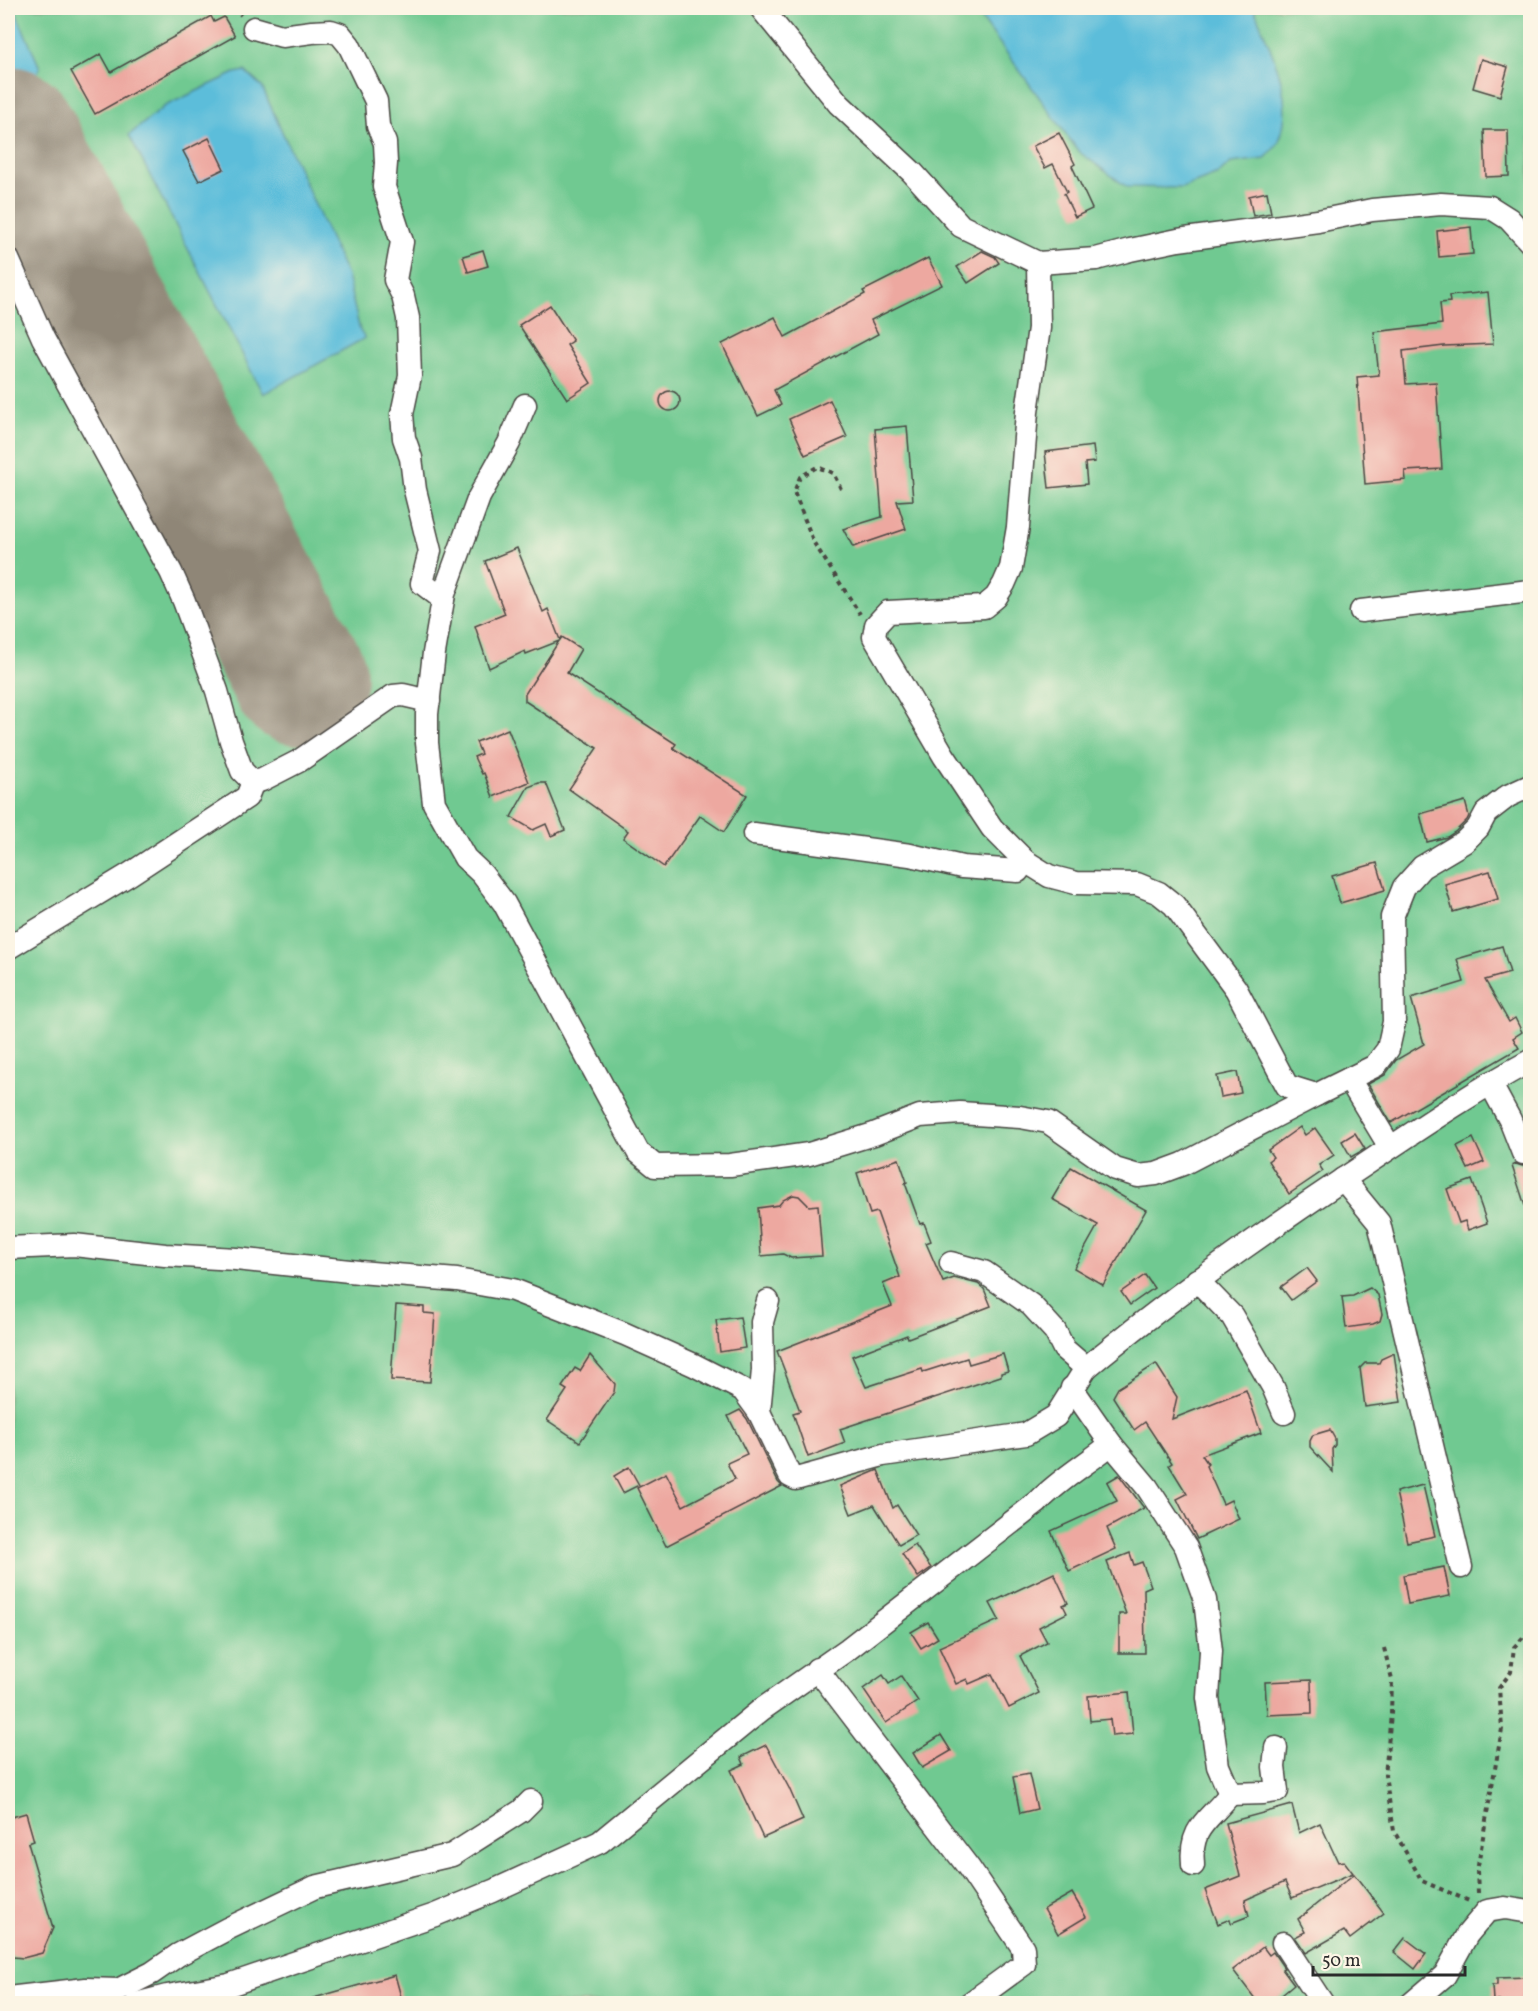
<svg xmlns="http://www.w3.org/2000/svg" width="1538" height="2011" font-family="Vollkorn,serif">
	<rect width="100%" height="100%" fill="#fcf5e5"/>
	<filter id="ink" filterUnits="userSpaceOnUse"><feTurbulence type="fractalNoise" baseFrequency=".0167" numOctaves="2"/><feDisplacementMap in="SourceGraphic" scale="12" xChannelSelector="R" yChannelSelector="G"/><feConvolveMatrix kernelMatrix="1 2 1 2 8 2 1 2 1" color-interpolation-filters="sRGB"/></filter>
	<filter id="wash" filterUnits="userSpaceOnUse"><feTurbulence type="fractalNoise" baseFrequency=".008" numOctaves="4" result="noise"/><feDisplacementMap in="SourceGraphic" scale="24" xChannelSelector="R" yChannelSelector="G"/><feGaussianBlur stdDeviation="1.35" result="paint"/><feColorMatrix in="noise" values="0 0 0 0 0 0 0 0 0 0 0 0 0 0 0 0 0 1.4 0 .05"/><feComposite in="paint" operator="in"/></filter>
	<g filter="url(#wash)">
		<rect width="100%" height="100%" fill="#f3e1c3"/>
		<rect fill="#6fc991" stroke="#4d7a5e" stroke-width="1.5" x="8" y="8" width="1522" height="1995"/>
		<g fill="#5bbdda" stroke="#437482" stroke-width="1.5">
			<polygon points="8,8 14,8 40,68 36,75 18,80 8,61"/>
			<path d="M974,8H1254C1269,49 1297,96 1279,141C1277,147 1269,153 1265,159L1231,163L1218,174L1182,188L1127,187L1079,152Z"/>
			<polygon points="245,71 262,87 347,276 360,331 365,338 263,394 129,135 165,106 235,73"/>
		</g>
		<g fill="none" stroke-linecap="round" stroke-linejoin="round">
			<polyline stroke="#8f8677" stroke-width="136" points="8,134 299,677"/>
		</g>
		<g id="blocks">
			<g fill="#eda8a0">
				<polygon points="211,16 214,22 224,17 235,36 95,114 71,71 101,54 111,72"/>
				<polygon points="1481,59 1508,67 1500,96 1473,88"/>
				<polygon points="1484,130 1508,130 1509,176 1486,177"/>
				<polygon points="1059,133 1075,164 1072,166 1092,209 1075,217 1064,194 1067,192 1053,164 1045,168 1033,146"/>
				<polygon points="209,138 224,169 199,181 183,151"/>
				<polygon points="1267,192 1271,213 1253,216 1249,196"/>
				<polygon points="1471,227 1473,254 1439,257 1437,231"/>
				<polygon points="483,250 488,266 468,272 463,256"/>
				<polygon points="982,251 995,257 999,263 968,283 957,267"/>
				<polygon points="928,258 942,285 871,320 878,334 774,390 781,405 758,416 722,344 775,317 785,337 865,294 863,291"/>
				<polygon points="1488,292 1493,344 1444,346 1403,351 1406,384 1436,382 1442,469 1405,471 1406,480 1365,484 1357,377 1379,375 1374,332 1442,324 1440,303 1450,302 1449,296"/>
				<polygon points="550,305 573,341 567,345 591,383 567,399 519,325"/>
				<circle cx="670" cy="401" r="10"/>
				<polygon points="830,400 847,437 805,455 789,419"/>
				<polygon points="907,426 913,500 897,501 906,529 853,547 843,529 882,517 875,429"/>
				<polygon points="1093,446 1095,462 1085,463 1087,484 1049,488 1045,452"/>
				<polygon points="517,548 543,612 548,609 560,640 562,637 581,649 567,673 676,744 673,748 747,795 724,832 700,816 664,867 623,838 628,831 569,789 597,748 525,701 525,694 559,641 526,654 525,651 489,668 475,626 505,614 485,561"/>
				<polygon points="508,729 529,782 493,797 484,773 482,774 474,757 481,754 476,742"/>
				<polygon points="539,783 546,783 565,830 551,836 546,824 533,830 511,817 528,787"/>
				<polygon points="1465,801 1469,816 1467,820 1456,831 1447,837 1427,842 1420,814"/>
				<polygon points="1377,863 1385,890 1340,903 1332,876"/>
				<polygon points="1490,871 1498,899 1453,912 1445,884"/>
				<polygon points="1502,946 1510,973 1485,980 1509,1022 1515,1018 1522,1032 1513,1038 1519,1048 1391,1123 1368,1084 1385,1075 1396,1060 1424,1044 1411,998 1464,982 1457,959"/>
				<polygon points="1237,1072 1241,1093 1221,1097 1217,1076"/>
				<polygon points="1300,1127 1305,1135 1315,1128 1334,1155 1319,1165 1323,1171 1289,1194 1268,1161 1273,1157 1268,1150"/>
				<polygon points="1355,1133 1365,1149 1351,1157 1342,1141"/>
				<polygon points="1473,1138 1484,1162 1468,1169 1457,1146"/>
				<polygon points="899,1159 907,1182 905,1183 920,1224 924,1223 931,1241 926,1243 943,1282 954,1278 978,1284 984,1289 991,1306 908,1338 907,1335 852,1356 866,1387 922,1369 923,1372 967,1358 969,1364 1003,1354 1008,1371 1001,1373 1001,1376 840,1429 845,1443 808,1457 793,1413 800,1411 777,1351 892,1306 883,1284 900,1277 877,1212 870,1214 857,1173"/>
				<polygon points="1516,1164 1522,1166 1530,1164 1530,1212 1527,1212 1512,1166"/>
				<polygon points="1071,1167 1146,1210 1103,1285 1074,1268 1098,1225 1052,1199"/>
				<polygon points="1472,1180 1487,1223 1468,1230 1465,1221 1459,1223 1447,1189"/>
				<polygon points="793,1195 799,1196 809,1206 818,1205 822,1256 791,1258 783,1254 761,1256 758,1208 779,1205 783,1200"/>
				<polygon points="1307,1268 1317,1281 1291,1300 1281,1287"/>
				<polygon points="1145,1275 1154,1288 1130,1305 1121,1292"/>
				<polygon points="1370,1288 1378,1295 1382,1314 1380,1321 1373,1324 1346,1328 1342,1297 1353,1296"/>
				<polygon points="396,1305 424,1307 424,1313 435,1314 430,1382 391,1380"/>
				<polygon points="740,1317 745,1348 720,1352 716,1320"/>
				<polygon points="1394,1353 1401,1402 1365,1407 1360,1368 1365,1363 1379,1363 1381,1359"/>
				<polygon points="590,1355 615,1384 614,1392 580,1442 547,1420 567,1390 562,1387 575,1368 580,1371"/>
				<polygon points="1156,1364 1177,1397 1172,1419 1246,1390 1261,1433 1202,1455 1208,1464 1206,1466 1223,1504 1231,1500 1239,1519 1197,1539 1177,1499 1187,1494 1169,1465 1172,1463 1145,1422 1134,1430 1113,1397 1118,1388"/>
				<polygon points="740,1410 747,1419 778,1482 782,1486 666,1546 637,1488 666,1473 683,1506 735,1479 727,1463 747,1454 728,1416"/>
				<polygon points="1330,1430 1335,1439 1335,1445 1332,1449 1333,1472 1310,1447 1310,1441 1313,1435"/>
				<polygon points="629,1467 639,1485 623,1493 614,1476"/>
				<polygon points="878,1470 893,1508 897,1505 916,1535 899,1545 874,1505 851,1514 840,1486"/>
				<polygon points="1119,1475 1144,1508 1107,1528 1116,1549 1069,1571 1051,1531 1117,1501 1107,1482"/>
				<polygon points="1423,1485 1435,1536 1407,1542 1396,1492"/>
				<polygon points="915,1545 931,1568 918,1577 902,1554"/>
				<polygon points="1130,1553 1134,1565 1142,1562 1151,1586 1144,1589 1145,1653 1119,1653 1119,1614 1126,1614 1107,1562"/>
				<polygon points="1444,1567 1450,1596 1408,1604 1403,1575"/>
				<polygon points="1054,1573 1068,1603 1063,1605 1067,1613 1039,1627 1047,1642 1020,1656 1039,1693 1009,1708 992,1674 969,1684 967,1679 956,1684 939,1647 999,1620 990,1603"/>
				<polygon points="928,1622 938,1638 921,1648 911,1632"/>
				<polygon points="883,1675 889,1684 901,1676 918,1701 886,1723 863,1689"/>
				<polygon points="1311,1680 1312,1713 1267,1715 1265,1682"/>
				<polygon points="1129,1692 1133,1734 1112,1736 1110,1719 1090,1721 1088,1696"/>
				<polygon points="941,1735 951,1751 922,1768 913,1753"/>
				<polygon points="766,1745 789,1788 803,1820 763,1838 731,1770 744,1764 741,1757"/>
				<polygon points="1029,1774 1037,1809 1020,1813 1013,1777"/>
				<polygon points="1292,1805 1299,1833 1320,1823 1338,1862 1344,1861 1353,1873 1292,1898 1285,1882 1245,1900 1249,1916 1231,1923 1230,1919 1218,1924 1205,1890 1240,1876 1226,1823"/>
				<polygon points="26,1813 34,1841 28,1843 53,1928 42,1953 23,1958 13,1957 8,1953 8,1818"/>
				<polygon points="1354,1874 1384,1913 1350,1939 1344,1931 1306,1953 1295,1937 1305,1932 1298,1919"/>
				<polygon points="1072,1893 1086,1917 1058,1934 1044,1909"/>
				<polygon points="1405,1938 1426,1954 1415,1969 1394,1952"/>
				<polygon points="1263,1947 1269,1955 1273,1952 1284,1968 1282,1969 1294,1985 1271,2004 1259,2004 1233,1970"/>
				<polygon points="395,1975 403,2004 311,2004 310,1999"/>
				<polygon points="1529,1977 1530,2004 1499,2004 1499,2000 1493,2001 1492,1985 1497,1985 1497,1978"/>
			</g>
		</g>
	</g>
	<g filter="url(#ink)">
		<use href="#blocks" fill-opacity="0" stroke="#494642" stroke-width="1.5"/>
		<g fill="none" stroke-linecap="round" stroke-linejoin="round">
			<g stroke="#494642" stroke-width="25">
				<g id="minor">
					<polyline points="761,8 839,104 912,172 961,226 1038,263 1096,259 1130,250 1178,240 1318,221 1372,210 1441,204 1490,207 1509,219 1530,242"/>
					<polyline points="254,28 282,36 312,32 331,31 340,34 349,45 376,101 378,126 385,143 386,163 384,187 402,242 395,280 403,296 408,318 410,376 402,414 404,438 411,458 415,490 430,551 422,583 443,599"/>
					<polyline points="8,259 43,338 171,572 184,601 217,691 231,741 242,771 253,782 247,797 130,874 8,948"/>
					<polyline points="525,405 509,443 479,497 444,594 434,653 427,714 427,743 434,803 465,858 482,874 504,903 638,1152 655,1166 730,1165 809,1154 874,1134 920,1116 960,1113 1020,1117 1048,1122 1115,1169 1138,1176 1156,1174 1183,1164 1316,1095 1287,1086 1236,989 1174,905 1159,893 1137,884 1076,883 1049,876 1025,861 992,828 944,756 874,637 876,625 888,612 984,607 996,597 1004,584 1011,568 1018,527 1027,412 1039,328 1038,263"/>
					<polyline points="1361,611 1530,591"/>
					<polyline points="253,782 262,780 299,761 393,696 403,695 429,701"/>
					<polyline points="754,834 910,855 962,867 1018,871 1025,861"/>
					<polyline points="1349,1079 1390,1147"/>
					<polyline points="1490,1083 1510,1120 1523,1153"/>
					<polyline points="1316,1095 1375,1066 1388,1049 1394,1022 1392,917 1404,887 1422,867 1464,842 1478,828 1486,813 1508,796 1530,786"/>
					<polyline points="1343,1179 1379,1223 1461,1567"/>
					<polyline points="8,1248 74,1245 165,1255 236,1259 359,1272 457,1280 513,1290 625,1334 694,1365 743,1390 759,1412 790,1476 796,1479 883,1455 1026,1434 1056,1416 1086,1368 1064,1349 1055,1331 1031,1305 984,1272 951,1263"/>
					<polyline points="1197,1280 1232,1316 1273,1387 1284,1413"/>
					<path d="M1086,1368C1168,1300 1254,1239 1342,1180C1404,1139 1465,1096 1530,1061"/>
					<polyline points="759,1412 763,1370 762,1322 768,1301"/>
					<polyline points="1111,1444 1147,1487 1186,1547 1205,1600 1211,1651 1208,1698 1218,1766 1230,1794 1264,1793 1277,1791 1274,1767 1276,1748"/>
					<polyline points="817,1669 969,1868 1023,1948 1024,1964 969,2004"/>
					<path d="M1193,1865C1189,1826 1210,1820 1230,1794"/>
					<polyline points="1283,1943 1323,2004"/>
					<polyline points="8,1998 86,1989 118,1990"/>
					<polyline points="103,2004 118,1990 152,1973 178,1955 227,1929 315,1887 452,1855 521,1811 531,1801"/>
					<path d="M136,2004L167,1996L229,1985L435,1915L493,1891L600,1842L761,1710L848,1649L1038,1502C1060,1479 1087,1464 1111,1444L1072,1388"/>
					<polyline points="1411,2004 1445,1975 1467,1935 1487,1911 1505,1908 1530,1912"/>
				</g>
			</g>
			<g stroke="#494642" stroke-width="4" stroke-dasharray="4.5 4.5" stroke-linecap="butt">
				<polyline points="233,8 241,15"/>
				<polyline points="841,489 833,473 817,467 800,477 794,492 814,543 860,614"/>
				<polyline points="1384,1648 1392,1680 1391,1714 1385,1775 1394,1831 1422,1881 1469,1901"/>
				<polyline points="1478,1893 1477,1871 1502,1729 1499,1688 1511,1672 1514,1647 1530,1630"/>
			</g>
			<use href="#minor" stroke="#fff" stroke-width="22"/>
		</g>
	</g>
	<rect width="1538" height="2011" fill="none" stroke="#fcf5e5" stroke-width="30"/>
	<path d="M1313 1966v9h152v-9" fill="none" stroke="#2b2b2b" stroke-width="3"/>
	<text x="1322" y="1966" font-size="18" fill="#2b2b2b" stroke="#fcf5e5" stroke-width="4.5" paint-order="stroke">50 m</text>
</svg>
